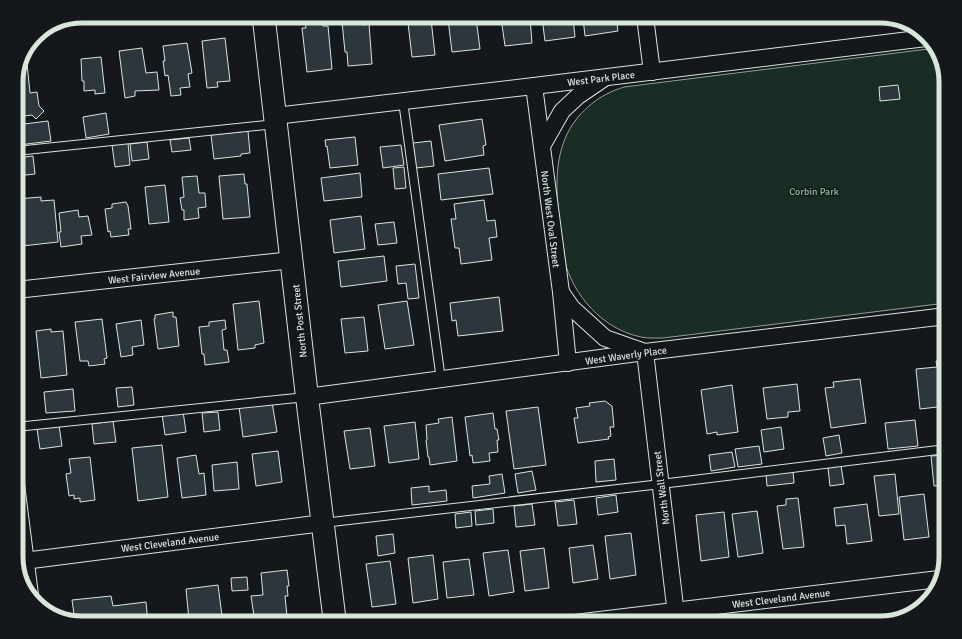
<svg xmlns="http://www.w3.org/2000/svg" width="962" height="639" font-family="Signika,sans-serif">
	<rect width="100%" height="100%" fill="#14181c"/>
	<path fill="#1a2d24" stroke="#939e99" d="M936,48L946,82V303L663,338C658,338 653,338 648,338C609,334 577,301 566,266C560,217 544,158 578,117C586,108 596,99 607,94C612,91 618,89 624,87Z"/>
	<g fill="#2c363c" stroke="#d8e6dc">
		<polygon points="684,17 713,17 714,20 684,23"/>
		<polygon points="476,18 480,49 452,52 448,19"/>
		<polygon points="501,18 530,18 532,43 505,46"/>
		<polygon points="542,18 573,18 575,37 545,41"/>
		<polygon points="583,18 616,18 618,31 585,36"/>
		<polygon points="413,19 431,19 435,55 412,57 408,23 414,23"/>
		<polygon points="362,20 363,25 369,24 372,64 348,66 347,52 345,52 342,22"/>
		<polygon points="322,21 323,26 328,26 332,69 307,72 302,28 306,28 305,23"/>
		<polygon points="225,38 230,81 217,82 218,87 207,88 202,41"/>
		<polygon points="187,43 192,73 188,74 190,87 180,88 181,95 171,96 168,75 165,76 163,61 165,61 163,46"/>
		<polygon points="142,48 146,73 157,72 159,90 135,91 135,96 125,98 119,51"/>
		<polygon points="101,57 105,93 95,94 95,90 84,91 84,81 82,81 81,59"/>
		<polygon points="27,63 30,93 37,92 39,106 44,111 36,119 32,115 16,117 16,78 23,64"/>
		<polygon points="898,85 900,99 880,101 879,87"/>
		<polygon points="106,113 109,134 86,138 83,117"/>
		<polygon points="482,119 486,145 483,146 484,155 445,161 439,125"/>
		<polygon points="48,121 51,141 19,145 16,125"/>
		<polygon points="248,131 250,153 241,154 241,156 214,159 211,135"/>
		<polygon points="355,137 358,165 330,168 327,146 326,147 325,140"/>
		<polygon points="189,138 191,150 172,152 170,140"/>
		<polygon points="431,141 434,166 416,168 413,143"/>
		<polygon points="147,142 149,159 132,161 130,144"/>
		<polygon points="128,143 130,165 115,167 112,145"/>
		<polygon points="401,145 404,165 383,168 380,147"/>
		<polygon points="33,156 35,174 16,176 16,158"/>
		<polygon points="404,167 406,188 395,189 393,168"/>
		<polygon points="489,168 493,194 441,200 438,174"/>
		<polygon points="360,173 362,197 324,201 321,178"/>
		<polygon points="244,174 245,184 247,184 250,217 223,219 219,176"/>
		<polygon points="197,176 199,193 205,193 206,207 198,208 199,218 184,220 184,210 182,210 180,198 184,197 182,177"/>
		<polygon points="165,185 169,222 149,224 145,187"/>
		<polygon points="41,197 41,201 54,200 58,242 22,246 17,199"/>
		<polygon points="484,200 487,221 495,220 497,237 489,238 492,260 461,264 459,248 455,248 451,219 456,219 454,204"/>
		<polygon points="126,202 128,206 131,229 128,229 129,235 111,237 110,231 108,232 105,209 112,208 112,204"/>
		<polygon points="78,210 79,217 88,216 92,235 81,236 82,244 61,247 59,232 61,232 59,213"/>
		<polygon points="361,216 365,249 334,253 330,220"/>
		<polygon points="394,222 397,243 378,245 375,224"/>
		<polygon points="384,256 387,281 341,287 338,261"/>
		<polygon points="415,264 419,298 408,299 406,283 398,284 396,266"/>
		<polygon points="499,297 503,331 458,336 456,320 452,321 450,303"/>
		<polygon points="259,301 264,343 255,345 255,348 238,350 233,304"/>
		<polygon points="407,301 414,345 385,349 378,305"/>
		<polygon points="173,312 173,317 176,317 179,346 158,349 154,319 155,319 155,315"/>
		<polygon points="364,317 368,351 345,353 341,319"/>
		<polygon points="102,319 107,358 104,359 105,364 89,366 88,361 80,361 75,322"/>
		<polygon points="141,320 144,345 132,347 133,355 121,357 116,324"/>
		<polygon points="225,320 226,329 222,330 224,350 227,350 229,362 205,365 204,354 202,354 199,327 209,326 209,322"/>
		<polygon points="51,329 51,332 63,331 67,375 41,378 36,331"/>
		<polygon points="946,360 946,406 920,409 916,369 937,367 936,361"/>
		<polygon points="860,379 866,423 831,428 825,388 834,387 833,382"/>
		<polygon points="797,384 800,411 788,412 788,417 767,419 763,388"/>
		<polygon points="732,385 738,432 717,435 717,432 707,434 701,390"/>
		<polygon points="132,387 134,405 118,407 116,388"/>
		<polygon points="73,389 75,411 46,413 44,392"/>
		<polygon points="605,401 612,406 614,427 610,427 611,436 608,437 609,439 578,443 574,418 578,418 576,408 590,406 589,403"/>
		<polygon points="272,402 277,432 243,437 239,407"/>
		<polygon points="538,407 546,465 514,469 506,411"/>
		<polygon points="183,411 186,432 165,435 162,414"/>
		<polygon points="218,412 220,430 204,432 202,413"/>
		<polygon points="493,413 495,429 497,429 499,440 497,440 498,452 489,453 490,461 473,463 472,455 470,456 465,417"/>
		<polygon points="452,417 457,461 430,465 429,457 428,457 426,440 427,440 426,425 439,423 438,419"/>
		<polygon points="915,420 918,446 888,449 885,423"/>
		<polygon points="113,421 116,442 94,444 92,424"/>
		<polygon points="415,422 419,459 389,463 384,426"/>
		<polygon points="59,425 62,446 40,449 37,429"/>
		<polygon points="781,427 784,449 764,452 761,430"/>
		<polygon points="370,428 375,466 350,469 344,431"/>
		<polygon points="839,435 842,453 826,456 823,438"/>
		<polygon points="162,445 168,497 138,501 132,448"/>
		<polygon points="759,446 762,464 738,467 735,449"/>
		<polygon points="278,451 282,482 256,486 252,454"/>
		<polygon points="732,452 735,467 711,471 709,455"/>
		<polygon points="196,455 199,474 204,473 206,495 182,498 177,458"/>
		<polygon points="946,455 946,485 934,486 931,456"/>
		<polygon points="90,457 95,500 80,502 80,498 74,499 74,495 69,496 66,474 71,473 69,459"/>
		<polygon points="614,459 616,480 596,482 595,461"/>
		<polygon points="237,462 239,489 214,491 212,465"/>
		<polygon points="841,466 844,484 830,486 828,468"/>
		<polygon points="532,471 536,490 518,493 515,474"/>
		<polygon points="793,471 794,483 767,486 766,474"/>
		<polygon points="502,474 505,493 473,498 472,486 490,484 489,476"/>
		<polygon points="895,474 899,514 879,516 874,476"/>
		<polygon points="429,486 429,492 446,490 447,501 412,505 411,488"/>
		<polygon points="924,494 929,537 904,540 899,497"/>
		<polygon points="616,495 618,512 598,515 596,498"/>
		<polygon points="798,498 804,547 783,549 777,506 786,505 786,499"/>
		<polygon points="574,500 577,524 558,526 555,502"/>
		<polygon points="946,500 946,529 941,530 938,501"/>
		<polygon points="532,504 535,525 516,527 514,506"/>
		<polygon points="867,504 872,541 847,544 845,525 836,526 834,508"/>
		<polygon points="493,509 494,523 476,525 475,511"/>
		<polygon points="757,511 763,553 738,557 732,514"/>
		<polygon points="471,512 472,526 456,528 455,514"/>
		<polygon points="724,512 729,557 701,561 696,515"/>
		<polygon points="631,533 636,575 610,579 605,536"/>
		<polygon points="393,534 395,553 378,556 376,536"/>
		<polygon points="593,545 598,579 573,583 569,548"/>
		<polygon points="544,548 549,588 525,591 520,551"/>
		<polygon points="508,550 514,592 489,596 483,553"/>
		<polygon points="433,555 438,599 413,603 408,558"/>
		<polygon points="469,559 474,595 447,598 443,562"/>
		<polygon points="390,561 396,604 372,607 366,564"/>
		<polygon points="287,570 289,586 287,586 288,596 285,596 287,616 294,616 295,623 255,623 251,596 263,595 261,573"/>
		<polygon points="247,577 248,590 232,591 231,578"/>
		<polygon points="218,585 222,616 189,620 186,589"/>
		<polygon points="111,596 113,606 146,602 148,623 82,623 75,621 72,600"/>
	</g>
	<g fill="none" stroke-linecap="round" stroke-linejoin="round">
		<g stroke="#d8e6dc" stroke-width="10">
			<g id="lane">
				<polyline points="403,101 441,380"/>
				<polyline points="16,151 276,124"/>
				<polyline points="16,427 306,397"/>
				<polyline points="323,523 661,484 946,449"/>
			</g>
		</g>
		<g stroke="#d8e6dc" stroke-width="18">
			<g id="street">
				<polyline points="645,17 652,72"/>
				<polyline points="534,86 561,292 568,363"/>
				<polyline points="275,116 534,86 926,38"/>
				<polyline points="542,146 562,111 578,96 603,79"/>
				<polyline points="16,290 292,260"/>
				<polyline points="561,292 572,308 605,338 642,351"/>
				<polyline points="645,352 677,623"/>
				<polyline points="307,397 645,352 946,316"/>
				<polyline points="16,484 30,595"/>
				<polyline points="16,562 323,523"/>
				<polyline points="575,623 939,579"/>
			</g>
		</g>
		<g stroke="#d8e6dc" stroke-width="24">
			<polyline id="secondary" points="264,20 307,397 335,623"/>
		</g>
		<use href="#lane" stroke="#14181c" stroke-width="8"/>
		<use href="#street" stroke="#14181c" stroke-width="16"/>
		<use href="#secondary" stroke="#14181c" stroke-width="22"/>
	</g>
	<g text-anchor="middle" stroke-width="3" stroke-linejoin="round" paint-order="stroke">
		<g font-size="10" fill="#d8e6dc" stroke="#14181c">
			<text transform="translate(601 78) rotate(-7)" y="4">West Park Place</text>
			<text transform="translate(551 219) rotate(83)" y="4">North West Oval Street</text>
			<text transform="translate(154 275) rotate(-6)" y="4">West Fairview Avenue</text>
			<text transform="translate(299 321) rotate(-96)" y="4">North Post Street</text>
			<text transform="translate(626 355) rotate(-8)" y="4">West Waverly Place</text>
			<text transform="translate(661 488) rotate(-97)" y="4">North Wall Street</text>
			<text transform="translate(170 542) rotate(-7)" y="4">West Cleveland Avenue</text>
			<text transform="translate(781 598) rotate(-7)" y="4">West Cleveland Avenue</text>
		</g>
		<g font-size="10" fill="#8ac095" stroke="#14181c">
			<text x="814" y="195">Corbin Park</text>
		</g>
	</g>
	<path d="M0 0H962V639H0ZM82 23H880A59 59 0 0 1 939 82V557A59 59 0 0 1 880 616H82A59 59 0 0 1 23 557V82A59 59 0 0 1 82 23Z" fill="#14181c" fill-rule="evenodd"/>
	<path fill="none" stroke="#d8e6dc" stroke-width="5" d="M82 23H880A59 59 0 0 1 939 82V557A59 59 0 0 1 880 616H82A59 59 0 0 1 23 557V82A59 59 0 0 1 82 23Z"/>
</svg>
